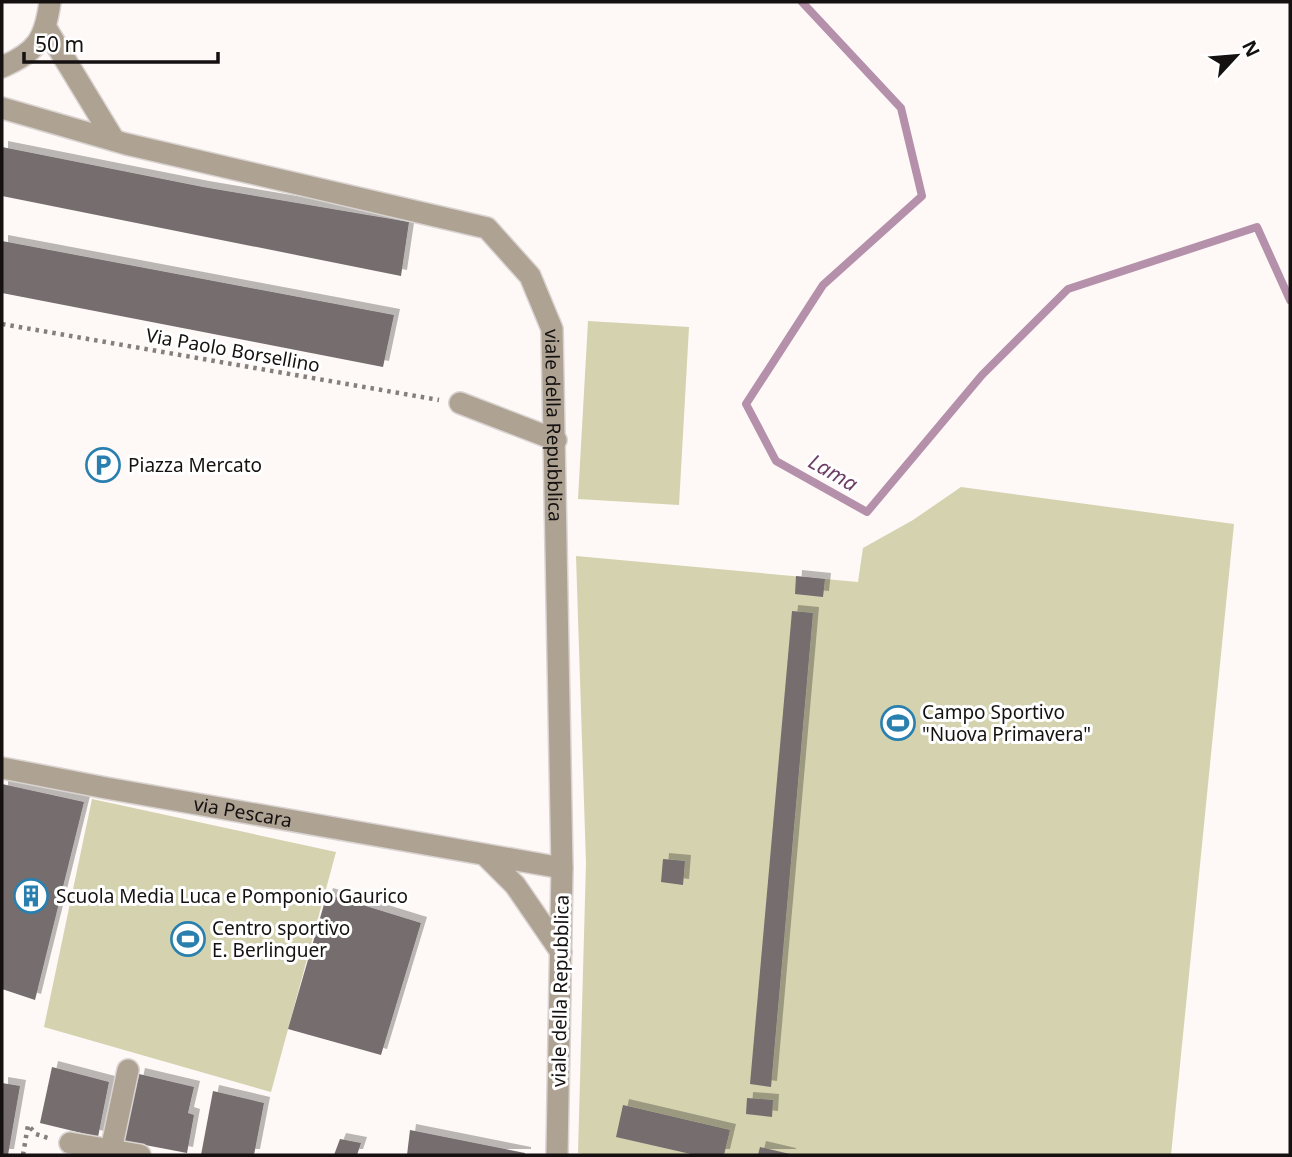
<svg xmlns="http://www.w3.org/2000/svg" width="1292" height="1157" font-family="'Noto Sans',sans-serif">
	<defs>
		<filter id="shadow"><feDropShadow dx="6" dy="-6" stdDeviation="0" flood-color="#0004"/></filter>
	</defs>
	<rect width="100%" height="100%" fill="#fef8f6"/>
	<g fill="#d4d2af">
		<polygon points="588,321 689,327 679,505 578,499"/>
		<polygon points="961,487 1234,524 1171,1155 588,1155 578,1153 586,863 576,556 858,582 863,548 913,520"/>
		<polygon points="92,799 336,852 271,1092 44,1027"/>
	</g>
	<g fill="none" stroke-linecap="round" stroke-linejoin="round">
		<polyline stroke="#b490ab" stroke-width="8" points="802,2 901,108 922,196 823,285 746,404 776,461 867,512 982,375 1068,289 1257,227 1290,300"/>
	</g>
	<g fill="#746d6e" filter="url(#shadow)">
		<polygon points="2,147 203,187 409,222 401,276 2,196"/>
		<polygon points="2,241 394,315 383,367 2,293"/>
		<polygon points="796,576 825,579 823,597 795,594"/>
		<polygon points="792,611 813,613 771,1087 750,1084"/>
		<polygon points="2,784 84,802 35,1000 2,989"/>
		<polygon points="663,859 685,861 683,885 661,882"/>
		<polygon points="327,894 421,923 381,1055 288,1029"/>
		<polygon points="52,1067 109,1082 98,1137 40,1123"/>
		<polygon points="139,1074 194,1087 188,1113 194,1115 187,1153 124,1141"/>
		<polygon points="2,1083 20,1086 8,1155 2,1155"/>
		<polygon points="213,1091 264,1103 254,1155 201,1155"/>
		<polygon points="747,1098 773,1100 772,1117 746,1114"/>
		<polygon points="623,1105 730,1130 724,1155 695,1155 616,1137"/>
		<polygon points="410,1130 525,1153 525,1155 407,1155"/>
		<polygon points="340,1139 361,1143 357,1155 334,1155"/>
		<polygon points="760,1147 790,1154 790,1155 758,1155"/>
	</g>
	<g fill="none" stroke-linecap="round" stroke-linejoin="round">
		<g stroke="#d9d3d1" stroke-width="24">
			<g id="minor">
				<polyline points="46,28 114,140"/>
				<path d="M2,67C37,52 45,39 50,2"/>
				<path id="s1" d="M2,108L126,144L487,228L530,276L552,329L562,868L557,1155"/>
				<polyline points="460,403 556,440"/>
				<path id="s2" d="M2,768L106,788L562,868"/>
				<polyline points="485,855 515,885 561,952"/>
				<polyline points="70,1143 140,1155"/>
				<polyline points="110,1155 128,1070"/>
			</g>
		</g>
		<g stroke="#837f7d" stroke-width="4.5" stroke-dasharray="3.5 5" stroke-linecap="butt">
			<polyline points="2,324 439,400"/>
			<polyline points="23,1155 28,1125 36,1134 48,1138"/>
		</g>
		<use href="#minor" stroke="#aea293" stroke-width="21"/>
	</g>
	<defs>
		<g id="parking-ring" transform="scale(1.75)"><circle r="9.5" fill="#fff" stroke="#2980af" stroke-width="1.5"/><path d="M-3.5-5.5H1a3.5 3.5 0 0 1 0 7H-1V5.5H-3.5ZM-1-3.4V-.6H.8a1.4 1.4 0 0 0 0-2.8Z" fill="#2980af"/></g>
		<g id="stadium-ring" transform="scale(1.75)"><circle r="9.5" fill="#fff" stroke="#2980af" stroke-width="1.5"/><path d="M0-5a6.5 5 0 1 0 0 10a6.5 5 0 1 0 0-10ZM-3.5-1.8h7v3.6h-7Z" fill="#2980af"/></g>
		<g id="building-ring" transform="scale(1.75)"><circle r="9.5" fill="#fff" stroke="#2980af" stroke-width="1.5"/><path d="M-4-6H4V6H1V3H-1V6H-4ZM-2.5-4.3h1.7v1.8h-1.7ZM.8-4.3h1.7v1.8H.8ZM-2.5-1h1.7V.8h-1.7ZM.8-1h1.7V.8H.8Z" fill="#2980af"/></g>
	</defs>
	<g fill-rule="evenodd">
		<use href="#parking-ring" x="103" y="465"/>
		<use href="#stadium-ring" x="898" y="723"/>
		<use href="#building-ring" x="31" y="896"/>
		<use href="#stadium-ring" x="188" y="939"/>
	</g>
	<g text-anchor="middle" stroke-width="6" stroke-linejoin="round" paint-order="stroke">
		<g font-size="19" fill="#141110" stroke="#fff">
			<text transform="translate(233 350) rotate(10)" y="7">Via Paolo Borsellino</text>
			<text dy="7" stroke="none"><textPath href="#s1" startOffset="718">viale della Repubblica</textPath></text>
			<text dy="7" stroke="none"><textPath href="#s2" startOffset="245">via Pescara</textPath></text>
			<text transform="translate(560 991) rotate(-89)" y="7">viale della Repubblica</text>
		</g>
		<g font-size="19" fill="#141110" stroke="#fff" text-anchor="start">
			<text x="128" y="472">Piazza Mercato</text>
			<text x="922" y="719">Campo Sportivo<tspan x="922" dy="22">"Nuova Primavera"</tspan></text>
			<text x="56" y="903">Scuola Media Luca e Pomponio Gaurico</text>
			<text x="212" y="935">Centro sportivo<tspan x="212" dy="22">E. Berlinguer</tspan></text>
		</g>
		<g font-size="21" font-style="italic" fill="#6d3c64" stroke="#fff">
			<text transform="translate(833 473) rotate(30)" y="7">Lama</text>
		</g>
	</g>
	<rect width="1292" height="1157" fill="none" stroke="#141110" stroke-width="7"/>
	<g transform="translate(1236 56) rotate(64)" stroke="#ffffff" stroke-width="5" paint-order="stroke">
	<path d="M0-5L12 26L0 18L-12 26Z" fill="#141110"/>
	<text y="-10" font-size="19" font-weight="bold" text-anchor="middle" fill="#141110">N</text>
	</g>
	<path d="M24 52v10h194v-10" fill="none" stroke="#141110" stroke-width="3.5"/>
	<text x="35" y="52" font-size="21" fill="#141110" stroke="#ffffff" stroke-width="5" paint-order="stroke">50 m</text>
</svg>
